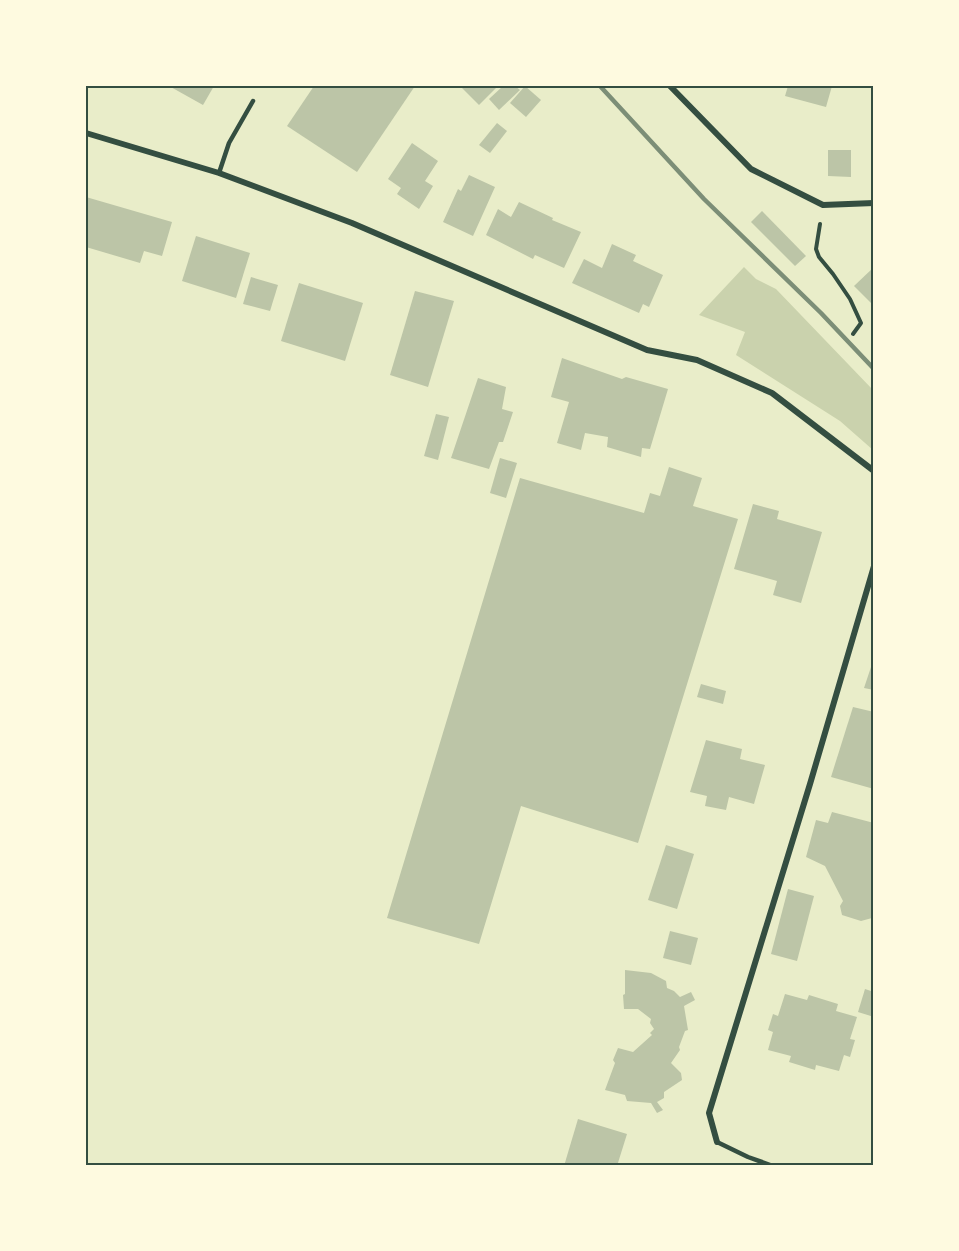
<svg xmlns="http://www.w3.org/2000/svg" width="959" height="1251" font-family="'Fira Sans Condensed',sans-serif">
	<rect width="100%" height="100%" fill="#e9edc9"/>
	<polygon fill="#cad2ad" points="744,267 756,279 776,289 873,390 873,450 840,421 736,355 745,332 699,315"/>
	<g fill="#bcc5a7">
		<polygon points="169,86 214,86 203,105"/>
		<polygon points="314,86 415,86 357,172 287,126"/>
		<polygon points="460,86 498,86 479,105"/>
		<polygon points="503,86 515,86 520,90 499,110 489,99"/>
		<polygon points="525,86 541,100 526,117 510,103"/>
		<polygon points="788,86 832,86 826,107 785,96"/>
		<polygon points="497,123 507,131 490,153 479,145"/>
		<polygon points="412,143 438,161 425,181 433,186 419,209 397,194 401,188 388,179"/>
		<polygon points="828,150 851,150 851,177 828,176"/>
		<polygon points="469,175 495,187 473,236 443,222 458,189 461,191"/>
		<polygon points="86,197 172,222 162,256 144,251 140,263 86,247"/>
		<polygon points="519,202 553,218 552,220 581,232 564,268 535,255 533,259 486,235 498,209 511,217"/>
		<polygon points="762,211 806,256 795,266 751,222"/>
		<polygon points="196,236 250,253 236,298 182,281"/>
		<polygon points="612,244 636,255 633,261 663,275 649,307 643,304 639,313 572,283 584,259 602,268"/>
		<polygon points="874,267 874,306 854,286"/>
		<polygon points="251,277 278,285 270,311 243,304"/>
		<polygon points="299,283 363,303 345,361 281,341"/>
		<polygon points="415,291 454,301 428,387 390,375"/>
		<polygon points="562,358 622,379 626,377 668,389 650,449 642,448 641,457 607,447 608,437 585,433 581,450 557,443 569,402 551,397"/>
		<polygon points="478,378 506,387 502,409 513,412 503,442 499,442 489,469 451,458"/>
		<polygon points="436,414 449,417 438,460 424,456"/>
		<polygon points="500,458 517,463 506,498 490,493"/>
		<polygon points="669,467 702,478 693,506 738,519 638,843 521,806 479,944 387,918 520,478 644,513 650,493 660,496"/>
		<polygon points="753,504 779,511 777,519 822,532 801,603 773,595 777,581 734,569"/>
		<polygon points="873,661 874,661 874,690 864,688"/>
		<polygon points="701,684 726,691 723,704 697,697"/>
		<polygon points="853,707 874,712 874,789 831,777"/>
		<polygon points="706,740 742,749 740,759 765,765 754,804 729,797 726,810 705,806 707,796 690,792"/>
		<polygon points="832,812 874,823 874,920 872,918 861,921 842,915 840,906 843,901 825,866 806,857 816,820 828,823"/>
		<polygon points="666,845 694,854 677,909 648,900"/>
		<polygon points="788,889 814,896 797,961 771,954"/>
		<polygon points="670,931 698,938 691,965 663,958"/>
		<polygon points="625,970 651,973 666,981 667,988 674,991 680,997 691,992 695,1000 684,1006 688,1030 685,1031 679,1047 680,1050 671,1063 681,1073 682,1080 664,1092 664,1098 657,1102 663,1110 657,1113 651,1103 627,1101 625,1095 605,1090 615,1063 613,1060 618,1048 633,1052 652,1035 650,1033 654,1029 650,1023 651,1019 638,1009 624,1009 623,995 625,994"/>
		<polygon points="865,989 874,992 874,1017 858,1012"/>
		<polygon points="785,994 807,1000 809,995 838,1004 836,1011 857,1017 850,1039 855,1040 850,1057 844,1055 839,1071 816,1065 815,1070 789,1062 791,1056 768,1050 773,1032 768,1030 773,1014 778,1016"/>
		<polygon points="578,1119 627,1134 617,1166 564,1166"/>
	</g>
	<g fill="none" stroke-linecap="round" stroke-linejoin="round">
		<polyline stroke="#344e41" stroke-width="4" points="820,224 816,249 819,257 833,274 850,299 861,323 853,334"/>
		<g stroke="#344e41" stroke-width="4.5">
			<polyline points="219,173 229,143 253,101"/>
			<polyline points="717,1142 748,1157 773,1166"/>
		</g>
		<g stroke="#344e41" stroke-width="6">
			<polyline points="670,86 751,169 823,205 874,203"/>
			<polyline points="86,133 219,173 352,223 647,350 697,360 772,393 874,471"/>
			<polyline points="717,1142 709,1113 810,784 874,566"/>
		</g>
		<polyline stroke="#7c8e77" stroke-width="4.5" points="600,86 704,199 821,313 874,369"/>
	</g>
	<rect width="959" height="1251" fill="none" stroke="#fefae0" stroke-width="174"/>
	<rect x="87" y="87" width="785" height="1077" fill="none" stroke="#344e41" stroke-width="2"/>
</svg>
